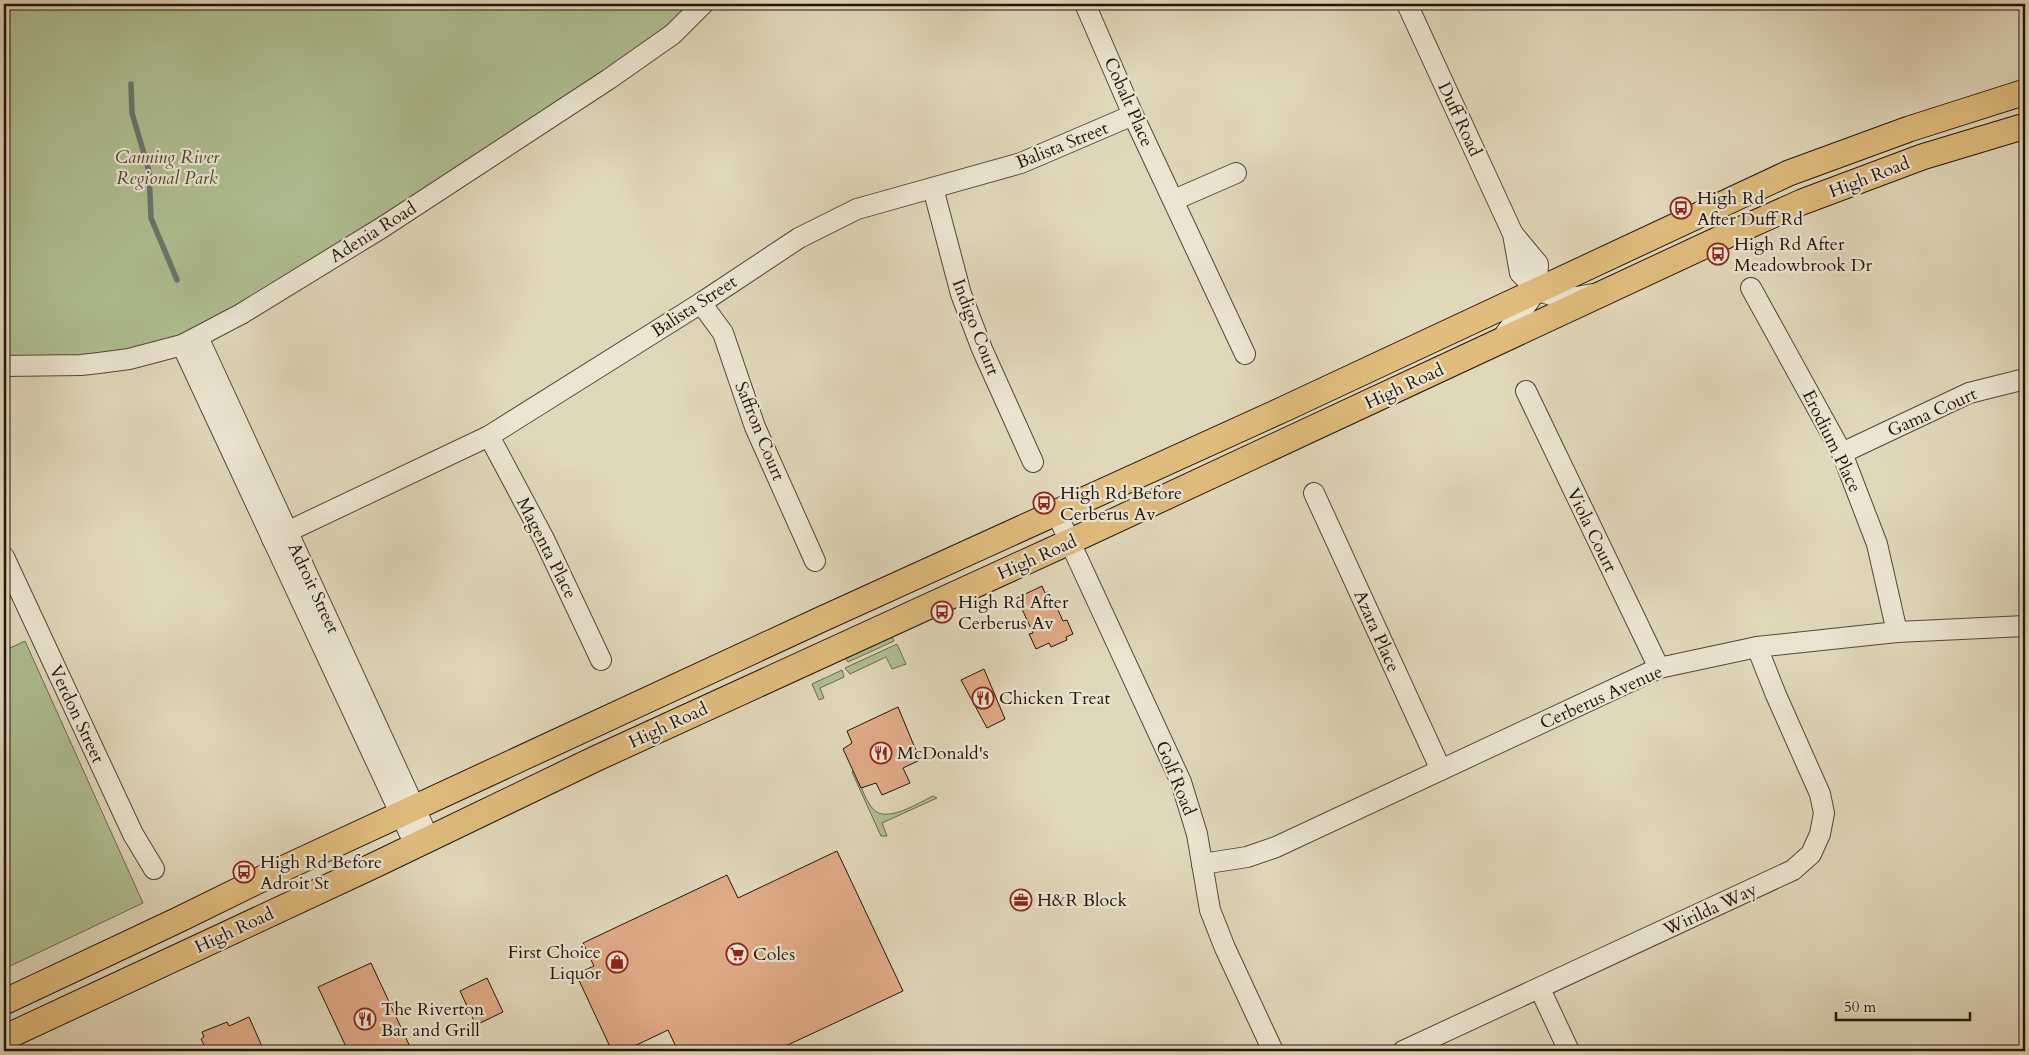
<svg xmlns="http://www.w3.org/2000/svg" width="2029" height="1055" font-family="Cardo,serif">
	<rect width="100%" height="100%" fill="#e1d7ba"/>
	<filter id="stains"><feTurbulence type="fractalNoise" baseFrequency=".004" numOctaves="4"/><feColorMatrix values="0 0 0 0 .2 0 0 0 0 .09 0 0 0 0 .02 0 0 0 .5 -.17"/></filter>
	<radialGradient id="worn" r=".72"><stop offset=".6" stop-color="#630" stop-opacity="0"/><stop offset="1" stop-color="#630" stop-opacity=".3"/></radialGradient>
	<g fill="#afbf92" stroke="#696a4f">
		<polygon points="4,4 702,4 665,41 215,331 149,355 4,373"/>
		<polygon points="891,635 894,641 848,662 844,656"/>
		<polygon points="25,641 143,903 4,969 4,651"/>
		<polygon points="897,644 906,664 892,669 886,657 850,674 845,668"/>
		<polygon points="842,670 844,677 820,688 824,698 819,700 812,684"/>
		<path d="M855,770C860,782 864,799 873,809C886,824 918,803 933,796L937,798L882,823L887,836H881L852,772Z"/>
	</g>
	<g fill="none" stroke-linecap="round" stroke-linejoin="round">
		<polyline stroke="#67786e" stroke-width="5.5" points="131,84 132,113 149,171 151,218 177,280"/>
	</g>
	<g fill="#e0ab87" stroke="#23150c">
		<polygon points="1042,586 1045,593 1048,592 1053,599 1063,621 1067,620 1073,634 1066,637 1067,640 1051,647 1049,643 1036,649 1029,634 1033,633 1017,598"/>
		<polygon points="984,669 1005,719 987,728 961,680"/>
		<polygon points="898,707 920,760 903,768 910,783 882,795 876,783 861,788 843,749 852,743 847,731"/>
		<polygon points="837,851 903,991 775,1051 678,1051 668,1030 624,1051 612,1051 576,974 594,966 583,943 727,875 738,898"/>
		<polygon points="371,963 412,1051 348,1051 318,987"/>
		<polygon points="487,978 503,1012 476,1025 460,991"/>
		<polygon points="249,1017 264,1051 207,1051 201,1039 204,1037 202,1032 227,1022 229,1026"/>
	</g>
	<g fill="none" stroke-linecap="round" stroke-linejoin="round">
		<g stroke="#524638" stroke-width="22">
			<g id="minor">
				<polyline points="1085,4 1133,115 1245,354"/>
				<polyline points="1407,4 1513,234 1520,273 1537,290 1551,295 1576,297 1593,294"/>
				<polyline points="933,188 961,294 982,349 1033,462"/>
				<polyline points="1174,200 1236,173"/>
				<polyline points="1751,288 1842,453 1877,544 1897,632"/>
				<polyline points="701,303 723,333 755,427 815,561"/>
				<polyline points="198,337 429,839"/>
				<polyline points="1500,341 1537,290 1538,264 1514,235"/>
				<polyline points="182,345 415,845"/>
				<polyline points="4,366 81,365 99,363 129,359 182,345 241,314 383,227 609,79 673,34 703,4"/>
				<polyline points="1526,391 1659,668"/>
				<polyline points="489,436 544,539 601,660"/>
				<polyline points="1842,453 1969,393 2025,379"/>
				<polyline points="1314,493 1441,770"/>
				<polyline points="1056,512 1181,782 1197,834 1210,910 1225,948 1273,1051"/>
				<polyline points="272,539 489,436 701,303 799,238 857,209 1021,163 1133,115"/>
				<polyline points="4,557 133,834 154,869"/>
				<polyline points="1202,864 1247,857 1276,847 1659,668 1757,647 1897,632 2025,626"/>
				<polyline points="1540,989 1569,1051"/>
				<polyline points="1403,1051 1793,870 1811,854 1820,834 1824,813 1820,794 1776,695 1757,647"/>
			</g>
		</g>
		<g stroke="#23150c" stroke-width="27">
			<g id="major">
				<polyline points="4,1002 178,920 278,871 822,619 1284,409 1789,173 1909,129 2025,92"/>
				<polyline points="4,1038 377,864 595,759 1069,542 1717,240 1802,202 1922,157 2025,126"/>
			</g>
		</g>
		<use href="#minor" stroke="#ece5d2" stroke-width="20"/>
		<use href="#major" stroke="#e0bc7d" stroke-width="25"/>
	</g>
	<defs>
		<g id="bus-ring" transform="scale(1.125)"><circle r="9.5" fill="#ece5d2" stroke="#8f2418" stroke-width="1.5"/><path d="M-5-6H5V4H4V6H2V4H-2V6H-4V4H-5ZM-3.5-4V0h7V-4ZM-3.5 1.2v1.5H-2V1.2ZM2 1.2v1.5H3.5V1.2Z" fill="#8f2418"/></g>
		<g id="restaurant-ring" transform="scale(1.125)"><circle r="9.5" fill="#ece5d2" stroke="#8f2418" stroke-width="1.5"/><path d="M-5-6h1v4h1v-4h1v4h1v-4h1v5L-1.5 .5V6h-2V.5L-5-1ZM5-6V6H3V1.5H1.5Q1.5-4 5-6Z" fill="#8f2418"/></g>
		<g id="office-ring" transform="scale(1.125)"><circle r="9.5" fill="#ece5d2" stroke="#8f2418" stroke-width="1.5"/><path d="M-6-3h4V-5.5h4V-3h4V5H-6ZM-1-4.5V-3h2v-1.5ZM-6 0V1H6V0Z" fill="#8f2418"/></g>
		<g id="supermarket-ring" transform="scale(1.125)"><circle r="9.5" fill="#ece5d2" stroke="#8f2418" stroke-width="1.5"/><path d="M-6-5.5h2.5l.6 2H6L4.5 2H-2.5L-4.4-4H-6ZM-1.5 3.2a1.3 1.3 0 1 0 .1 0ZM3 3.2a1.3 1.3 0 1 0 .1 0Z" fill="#8f2418"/></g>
		<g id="shop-ring" transform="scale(1.125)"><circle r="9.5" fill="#ece5d2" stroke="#8f2418" stroke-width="1.5"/><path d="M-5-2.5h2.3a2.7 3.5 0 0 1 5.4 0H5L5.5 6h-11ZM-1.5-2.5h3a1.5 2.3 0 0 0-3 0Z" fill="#8f2418"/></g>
	</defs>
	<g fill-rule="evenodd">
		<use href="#bus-ring" x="1681" y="208"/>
		<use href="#bus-ring" x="1718" y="254"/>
		<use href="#bus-ring" x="1044" y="503"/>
		<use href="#bus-ring" x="942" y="612"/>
		<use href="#restaurant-ring" x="983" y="698"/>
		<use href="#restaurant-ring" x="881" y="753"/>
		<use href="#bus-ring" x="244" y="872"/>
		<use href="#office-ring" x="1021" y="900"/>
		<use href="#supermarket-ring" x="737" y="954"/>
		<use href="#shop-ring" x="617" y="962"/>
		<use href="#restaurant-ring" x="365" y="1019"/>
	</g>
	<g text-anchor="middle" stroke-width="4.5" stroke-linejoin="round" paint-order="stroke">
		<g font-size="18" fill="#23150c" stroke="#ece5d2">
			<text transform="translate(1129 102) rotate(66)" y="6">Cobalt Place</text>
			<text transform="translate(1460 119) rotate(65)" y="6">Duff Road</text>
			<text transform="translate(1062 145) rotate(-22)" y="6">Balista Street</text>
			<text transform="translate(1869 177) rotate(-21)" y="6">High Road</text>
			<text transform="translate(373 232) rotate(-32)" y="6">Adenia Road</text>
			<text transform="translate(694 306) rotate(-33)" y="6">Balista Street</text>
			<text transform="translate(976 327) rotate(69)" y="6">Indigo Court</text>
			<text transform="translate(1404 386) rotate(-25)" y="6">High Road</text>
			<text transform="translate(1932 412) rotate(-24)" y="6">Gama Court</text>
			<text transform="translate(760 431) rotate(68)" y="6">Saffron Court</text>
			<text transform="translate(1832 441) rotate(64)" y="6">Erodium Place</text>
			<text transform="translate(1592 530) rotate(64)" y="6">Viola Court</text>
			<text transform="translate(547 548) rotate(63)" y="6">Magenta Place</text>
			<text transform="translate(1037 557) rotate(-24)" y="6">High Road</text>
			<text transform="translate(314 588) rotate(65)" y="6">Adroit Street</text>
			<text transform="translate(1377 631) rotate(66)" y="6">Azara Place</text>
			<text transform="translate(1601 697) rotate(-24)" y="6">Cerberus Avenue</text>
			<text transform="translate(77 714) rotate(65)" y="6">Verdon Street</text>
			<text transform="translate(668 725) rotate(-25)" y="6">High Road</text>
			<text transform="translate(1176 778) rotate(68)" y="6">Golf Road</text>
			<text transform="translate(1710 909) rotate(-25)" y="6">Wirilda Way</text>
			<text transform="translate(234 930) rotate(-25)" y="6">High Road</text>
		</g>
		<g font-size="18" font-style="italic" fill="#4d4834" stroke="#ece5d2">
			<text x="167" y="163">Canning River<tspan x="167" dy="21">Regional Park</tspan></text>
		</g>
		<g font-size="18" fill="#23150c" stroke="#ece5d2" text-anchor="start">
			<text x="1697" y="204">High Rd<tspan x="1697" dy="21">After Duff Rd</tspan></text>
			<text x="1734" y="250">High Rd After<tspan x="1734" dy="21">Meadowbrook Dr</tspan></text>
			<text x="1060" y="499">High Rd Before<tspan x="1060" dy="21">Cerberus Av</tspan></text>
			<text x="958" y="608">High Rd After<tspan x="958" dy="21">Cerberus Av</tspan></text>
			<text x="999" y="704">Chicken Treat</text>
			<text x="897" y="759">McDonald's</text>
			<text x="260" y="868">High Rd Before<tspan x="260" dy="21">Adroit St</tspan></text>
			<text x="1037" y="906">H&amp;R Block</text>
			<text x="601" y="958" text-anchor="end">First Choice<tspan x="601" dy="21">Liquor</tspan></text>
			<text x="753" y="960">Coles</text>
			<text x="381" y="1015">The Riverton<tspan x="381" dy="21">Bar and Grill</tspan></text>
		</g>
	</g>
	<rect width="2029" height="1055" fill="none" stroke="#e1d7ba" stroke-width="20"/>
	<rect x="5" y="5" width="2019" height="1045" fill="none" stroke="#23150c" stroke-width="2.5"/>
	<rect x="10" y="10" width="2009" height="1035" fill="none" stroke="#23150c"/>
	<path d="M1836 1012v8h134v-8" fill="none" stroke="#23150c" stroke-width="2.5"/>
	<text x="1844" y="1012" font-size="15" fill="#23150c" stroke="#ece5d2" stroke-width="4" paint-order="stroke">50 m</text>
	<rect width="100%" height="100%" filter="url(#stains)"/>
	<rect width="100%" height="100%" fill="url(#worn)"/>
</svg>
